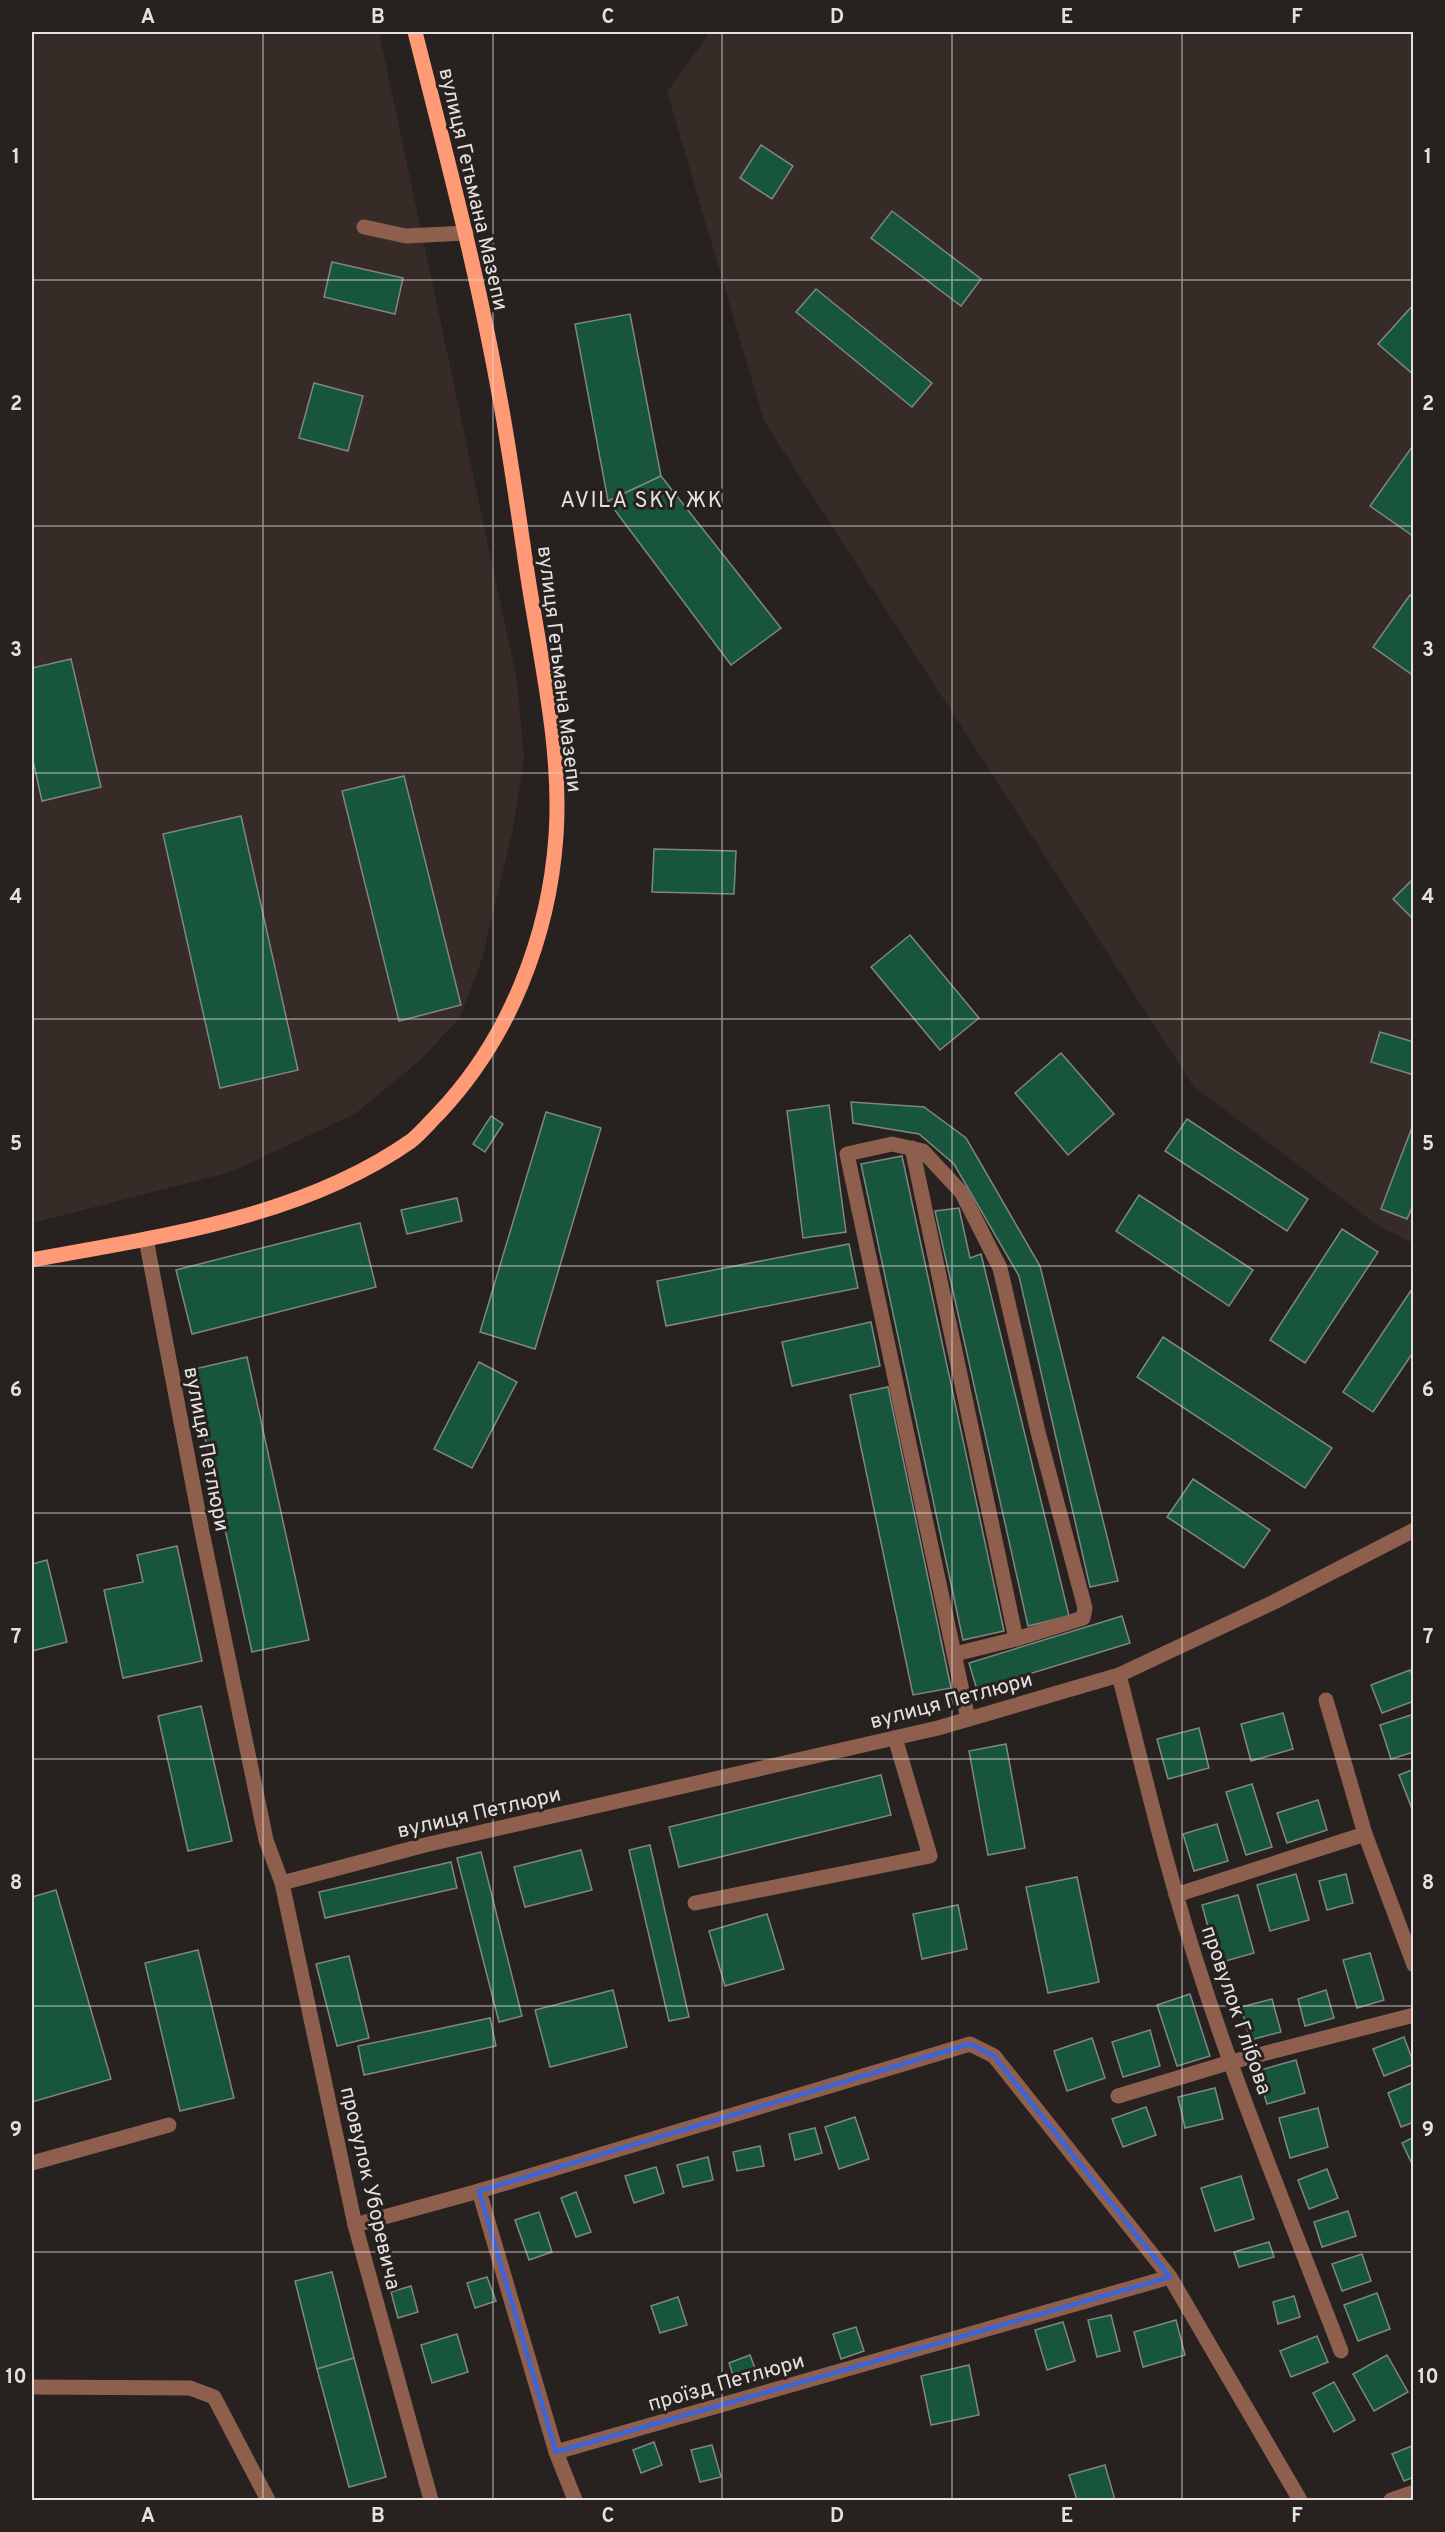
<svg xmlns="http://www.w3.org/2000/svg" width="1445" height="2532" font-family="Overpass,sans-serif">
	<rect width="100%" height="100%" fill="#27211f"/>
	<g fill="#362b27">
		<polygon points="32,32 379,32 517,681 524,758 513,829 482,959 460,1018 419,1061 355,1114 231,1172 32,1223"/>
		<polygon points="710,32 1413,32 1413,1243 1380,1227 1194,1087 764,421 667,92"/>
	</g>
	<g fill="#17553d" stroke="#808683" stroke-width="1.5">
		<polygon points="761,145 793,166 772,199 740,178"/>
		<polygon points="892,211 981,279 961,306 871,238"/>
		<polygon points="332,262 403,278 395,314 324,297"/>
		<polygon points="816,289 932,383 912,407 796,312"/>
		<polygon points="1414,304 1414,375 1378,344"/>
		<polygon points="630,314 661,476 608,501 575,324"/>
		<polygon points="314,383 363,396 348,451 299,438"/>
		<polygon points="1414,444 1414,536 1413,536 1370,506"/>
		<polygon points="661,476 781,628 731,665 608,501"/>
		<polygon points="1410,595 1414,597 1414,676 1373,647"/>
		<polygon points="71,659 101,787 42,801 32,756 32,668"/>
		<polygon points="404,776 461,1005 399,1021 342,791"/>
		<polygon points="241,816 298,1070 220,1088 163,834"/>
		<polygon points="654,849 736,851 734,894 652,892"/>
		<polygon points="1414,878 1414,918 1413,919 1393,899"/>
		<polygon points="910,935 979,1018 940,1050 871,967"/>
		<polygon points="1380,1032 1414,1042 1414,1075 1371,1062"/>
		<polygon points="1061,1053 1114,1114 1068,1155 1015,1093"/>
		<polygon points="851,1102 924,1107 966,1138 1040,1266 1118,1581 1090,1587 1019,1276 954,1164 919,1134 853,1123"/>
		<polygon points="829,1105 846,1232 803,1238 787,1111"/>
		<polygon points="546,1112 601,1128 535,1349 480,1332"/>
		<polygon points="491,1116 503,1124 485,1152 473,1144"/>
		<polygon points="1187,1119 1308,1199 1287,1231 1165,1151"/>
		<polygon points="1414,1122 1414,1203 1407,1219 1381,1209"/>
		<polygon points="902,1156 1004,1631 963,1640 861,1164"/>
		<polygon points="1139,1195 1253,1270 1229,1306 1116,1231"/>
		<polygon points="457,1198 462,1221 407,1234 401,1210"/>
		<polygon points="959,1208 970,1258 981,1254 1069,1616 1028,1626 935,1211"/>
		<polygon points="360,1223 376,1287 192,1334 176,1270"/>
		<polygon points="1342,1229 1378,1252 1305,1363 1270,1340"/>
		<polygon points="849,1244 858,1288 666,1326 657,1281"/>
		<polygon points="1414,1286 1414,1351 1373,1412 1343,1392"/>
		<polygon points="871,1322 880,1366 792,1386 782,1342"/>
		<polygon points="1163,1337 1332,1448 1305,1488 1137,1377"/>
		<polygon points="247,1357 309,1640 252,1652 190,1370"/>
		<polygon points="479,1362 517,1382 472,1468 434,1449"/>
		<polygon points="888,1387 951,1688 913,1695 850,1395"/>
		<polygon points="1193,1479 1270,1530 1244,1568 1167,1517"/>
		<polygon points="177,1546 202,1661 123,1678 104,1590 143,1582 137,1555"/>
		<polygon points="47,1560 67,1642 32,1651 32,1564"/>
		<polygon points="1122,1616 1130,1643 977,1690 969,1663"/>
		<polygon points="1410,1670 1414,1679 1414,1701 1382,1713 1371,1685"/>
		<polygon points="201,1706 232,1841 188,1851 158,1716"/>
		<polygon points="1283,1713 1293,1749 1251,1761 1241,1724"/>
		<polygon points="1414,1714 1414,1752 1391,1759 1380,1725"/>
		<polygon points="1199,1728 1209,1768 1168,1779 1157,1739"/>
		<polygon points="1006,1744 1025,1848 988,1855 969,1751"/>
		<polygon points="1414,1769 1414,1808 1412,1809 1399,1775"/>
		<polygon points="881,1775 891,1815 679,1867 669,1827"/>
		<polygon points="1252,1784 1272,1847 1246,1855 1226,1792"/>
		<polygon points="1318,1800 1327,1830 1287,1843 1277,1813"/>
		<polygon points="1217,1824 1228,1861 1194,1871 1183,1834"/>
		<polygon points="650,1845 689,2017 669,2021 629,1850"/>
		<polygon points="581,1850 592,1890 525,1907 514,1867"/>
		<polygon points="481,1852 522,2016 499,2022 457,1858"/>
		<polygon points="451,1862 457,1888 325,1918 319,1892"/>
		<polygon points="1296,1874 1309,1920 1270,1931 1257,1885"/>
		<polygon points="1346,1874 1353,1903 1327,1910 1319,1881"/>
		<polygon points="1077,1877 1099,1982 1048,1993 1026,1887"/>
		<polygon points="56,1890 111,2079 32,2102 32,1897"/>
		<polygon points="1238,1895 1254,1953 1218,1963 1202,1905"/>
		<polygon points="958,1905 967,1949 922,1959 913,1914"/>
		<polygon points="767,1914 784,1969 725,1986 709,1931"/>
		<polygon points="198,1950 234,2098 180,2111 145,1963"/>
		<polygon points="1370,1953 1384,2000 1357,2008 1343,1960"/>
		<polygon points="349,1956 369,2038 337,2046 316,1964"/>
		<polygon points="613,1990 627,2047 550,2067 535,2010"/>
		<polygon points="1326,1990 1334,2018 1305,2026 1298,1999"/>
		<polygon points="1190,1994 1210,2056 1177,2066 1157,2005"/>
		<polygon points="1272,1999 1281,2032 1250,2040 1241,2007"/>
		<polygon points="490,2018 496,2046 364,2075 358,2046"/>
		<polygon points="1150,2030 1160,2066 1123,2077 1112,2042"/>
		<polygon points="1404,2037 1414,2064 1384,2076 1373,2049"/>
		<polygon points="1092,2038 1105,2078 1067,2091 1054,2051"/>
		<polygon points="1296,2060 1305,2093 1267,2104 1257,2071"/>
		<polygon points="1414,2082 1414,2122 1401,2127 1388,2093"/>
		<polygon points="1215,2088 1223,2119 1185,2128 1178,2097"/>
		<polygon points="1146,2107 1156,2135 1123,2147 1112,2119"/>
		<polygon points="1318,2108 1328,2147 1290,2158 1279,2118"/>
		<polygon points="855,2117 869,2159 839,2169 825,2127"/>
		<polygon points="815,2128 822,2153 795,2160 789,2134"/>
		<polygon points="1414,2137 1414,2168 1402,2143"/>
		<polygon points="760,2146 764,2166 737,2171 733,2152"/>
		<polygon points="708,2157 713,2180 683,2187 677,2165"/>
		<polygon points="656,2167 664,2193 634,2203 625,2176"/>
		<polygon points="1327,2169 1338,2198 1309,2209 1298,2180"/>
		<polygon points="1241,2176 1254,2219 1215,2231 1201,2188"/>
		<polygon points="576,2192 591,2232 576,2237 561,2198"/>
		<polygon points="1348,2211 1356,2236 1322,2247 1314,2222"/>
		<polygon points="539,2212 552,2252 529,2260 515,2220"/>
		<polygon points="1269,2242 1274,2257 1239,2267 1234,2252"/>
		<polygon points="1362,2254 1371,2281 1342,2291 1332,2264"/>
		<polygon points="332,2272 354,2358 317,2369 295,2281"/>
		<polygon points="487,2277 496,2301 475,2308 467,2283"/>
		<polygon points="411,2286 418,2312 398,2318 391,2292"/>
		<polygon points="1377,2293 1390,2329 1358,2341 1344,2305"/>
		<polygon points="1294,2296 1300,2317 1278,2324 1273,2302"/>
		<polygon points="678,2297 687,2325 660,2333 651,2306"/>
		<polygon points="1111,2315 1120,2351 1097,2357 1088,2320"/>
		<polygon points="1176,2320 1185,2355 1143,2367 1134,2332"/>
		<polygon points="1063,2322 1075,2361 1047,2370 1035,2330"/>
		<polygon points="856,2327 864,2351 841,2359 833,2334"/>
		<polygon points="457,2334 468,2372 432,2383 421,2345"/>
		<polygon points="1317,2336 1328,2362 1291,2377 1280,2351"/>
		<polygon points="750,2355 756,2371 734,2378 729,2363"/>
		<polygon points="1387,2355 1408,2392 1374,2411 1353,2374"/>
		<polygon points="354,2358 386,2477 349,2487 317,2369"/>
		<polygon points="969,2365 979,2415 931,2425 921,2376"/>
		<polygon points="1334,2382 1355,2420 1334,2432 1313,2393"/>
		<polygon points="654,2442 662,2465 641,2473 633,2450"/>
		<polygon points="712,2445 721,2477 700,2482 691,2450"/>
		<polygon points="1414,2445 1414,2477 1404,2481 1392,2454"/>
		<polygon points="1105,2465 1115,2500 1077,2500 1069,2475"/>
	</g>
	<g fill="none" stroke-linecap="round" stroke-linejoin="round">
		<g stroke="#8f5f4d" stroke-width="15">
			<polyline points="364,227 406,236 466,233"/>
			<polyline points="912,1148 1016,1639 1083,1618 1085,1608 1038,1432 1000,1268 962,1193 923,1151 892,1144 847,1154 968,1719"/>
			<polyline points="146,1239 202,1532 266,1840 282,1883 355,2225 431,2500"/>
			<polyline points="955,1654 1016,1639"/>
			<path d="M1119,1675C1138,1748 1155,1822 1176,1894C1220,2050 1283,2200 1341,2351"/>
			<polyline points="1326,1700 1365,1834 1414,1965"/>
			<polyline points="282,1883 425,1845 938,1728 1119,1675 1274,1602 1414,1530"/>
			<polyline points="1176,1895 1365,1834"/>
			<polyline points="695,1903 930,1856 895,1738"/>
			<polyline points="1118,2096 1231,2062 1414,2015"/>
			<polyline points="32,2163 169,2125"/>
			<polyline points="479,2191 556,2452 1170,2277"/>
			<polyline points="355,2225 479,2191 970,2044 994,2056 1170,2277 1300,2500"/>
			<polyline points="32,2387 190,2388 214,2397 268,2500"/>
			<polyline points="556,2452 575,2500"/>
			<polyline points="1391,2500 1414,2492"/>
		</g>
		<path stroke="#fe9a75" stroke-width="15" d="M32,1260C161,1236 301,1218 411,1141C421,1133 430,1122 439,1113C509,1039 549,937 556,836C562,751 541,662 528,578C519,519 511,459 500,399C478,275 446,154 415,32"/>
	</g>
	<path fill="none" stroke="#3b64d9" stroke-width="4.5" stroke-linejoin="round" d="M970,2044L994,2056L1170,2277L556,2452L479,2191Z"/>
	<path fill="none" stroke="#e5e1e0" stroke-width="1.5" stroke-opacity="0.55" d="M263,32V2500M493,32V2500M722,32V2500M952,32V2500M1182,32V2500M32,280H1414M32,526H1414M32,773H1414M32,1019H1414M32,1266H1414M32,1513H1414M32,1759H1414M32,2006H1414M32,2252H1414"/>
	<g text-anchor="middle" stroke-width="6" stroke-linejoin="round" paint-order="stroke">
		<g font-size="21" fill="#e5e1e0" stroke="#27211f">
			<text transform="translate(474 189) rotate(77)" y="7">вулиця Гетьмана Мазепи</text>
			<text transform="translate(560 669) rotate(83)" y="7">вулиця Гетьмана Мазепи</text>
			<text transform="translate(207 1449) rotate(79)" y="7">вулиця Петлюри</text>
			<text transform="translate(951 1700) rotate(-15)" y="7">вулиця Петлюри</text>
			<text transform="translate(479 1812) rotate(-13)" y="7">вулиця Петлюри</text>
			<text transform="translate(1237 2010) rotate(71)" y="7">провулок Глібова</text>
			<text transform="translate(371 2188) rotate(77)" y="7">провулок Уборевича</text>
			<text transform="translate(726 2382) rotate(-16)" y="7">проїзд Петлюри</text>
		</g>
		<g font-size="22" letter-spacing="1.5" fill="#e5e1e0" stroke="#27211f">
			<text x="642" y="507">AVILA SKY ЖК</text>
		</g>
	</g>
	<rect width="1445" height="2532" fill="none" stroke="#27211f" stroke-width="66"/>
	<rect x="33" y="33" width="1379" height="2466" fill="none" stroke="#e5e1e0" stroke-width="2"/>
	<g font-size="20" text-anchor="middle" font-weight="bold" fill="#e5e1e0">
		<text x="148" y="23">A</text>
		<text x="378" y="23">B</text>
		<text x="608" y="23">C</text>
		<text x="837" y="23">D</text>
		<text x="1067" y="23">E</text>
		<text x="1297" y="23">F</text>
		<text x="16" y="163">1</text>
		<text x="1428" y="163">1</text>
		<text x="16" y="410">2</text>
		<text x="1428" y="410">2</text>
		<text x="16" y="656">3</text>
		<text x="1428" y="656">3</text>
		<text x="16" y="903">4</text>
		<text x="1428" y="903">4</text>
		<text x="16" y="1150">5</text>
		<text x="1428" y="1150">5</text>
		<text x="16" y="1396">6</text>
		<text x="1428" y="1396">6</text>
		<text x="16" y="1643">7</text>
		<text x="1428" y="1643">7</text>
		<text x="16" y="1889">8</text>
		<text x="1428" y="1889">8</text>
		<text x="16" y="2136">9</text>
		<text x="1428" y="2136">9</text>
		<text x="16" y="2383">10</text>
		<text x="1428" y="2383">10</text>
		<text x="148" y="2522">A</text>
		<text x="378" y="2522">B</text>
		<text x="608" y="2522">C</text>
		<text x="837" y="2522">D</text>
		<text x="1067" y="2522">E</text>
		<text x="1297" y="2522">F</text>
	</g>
</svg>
